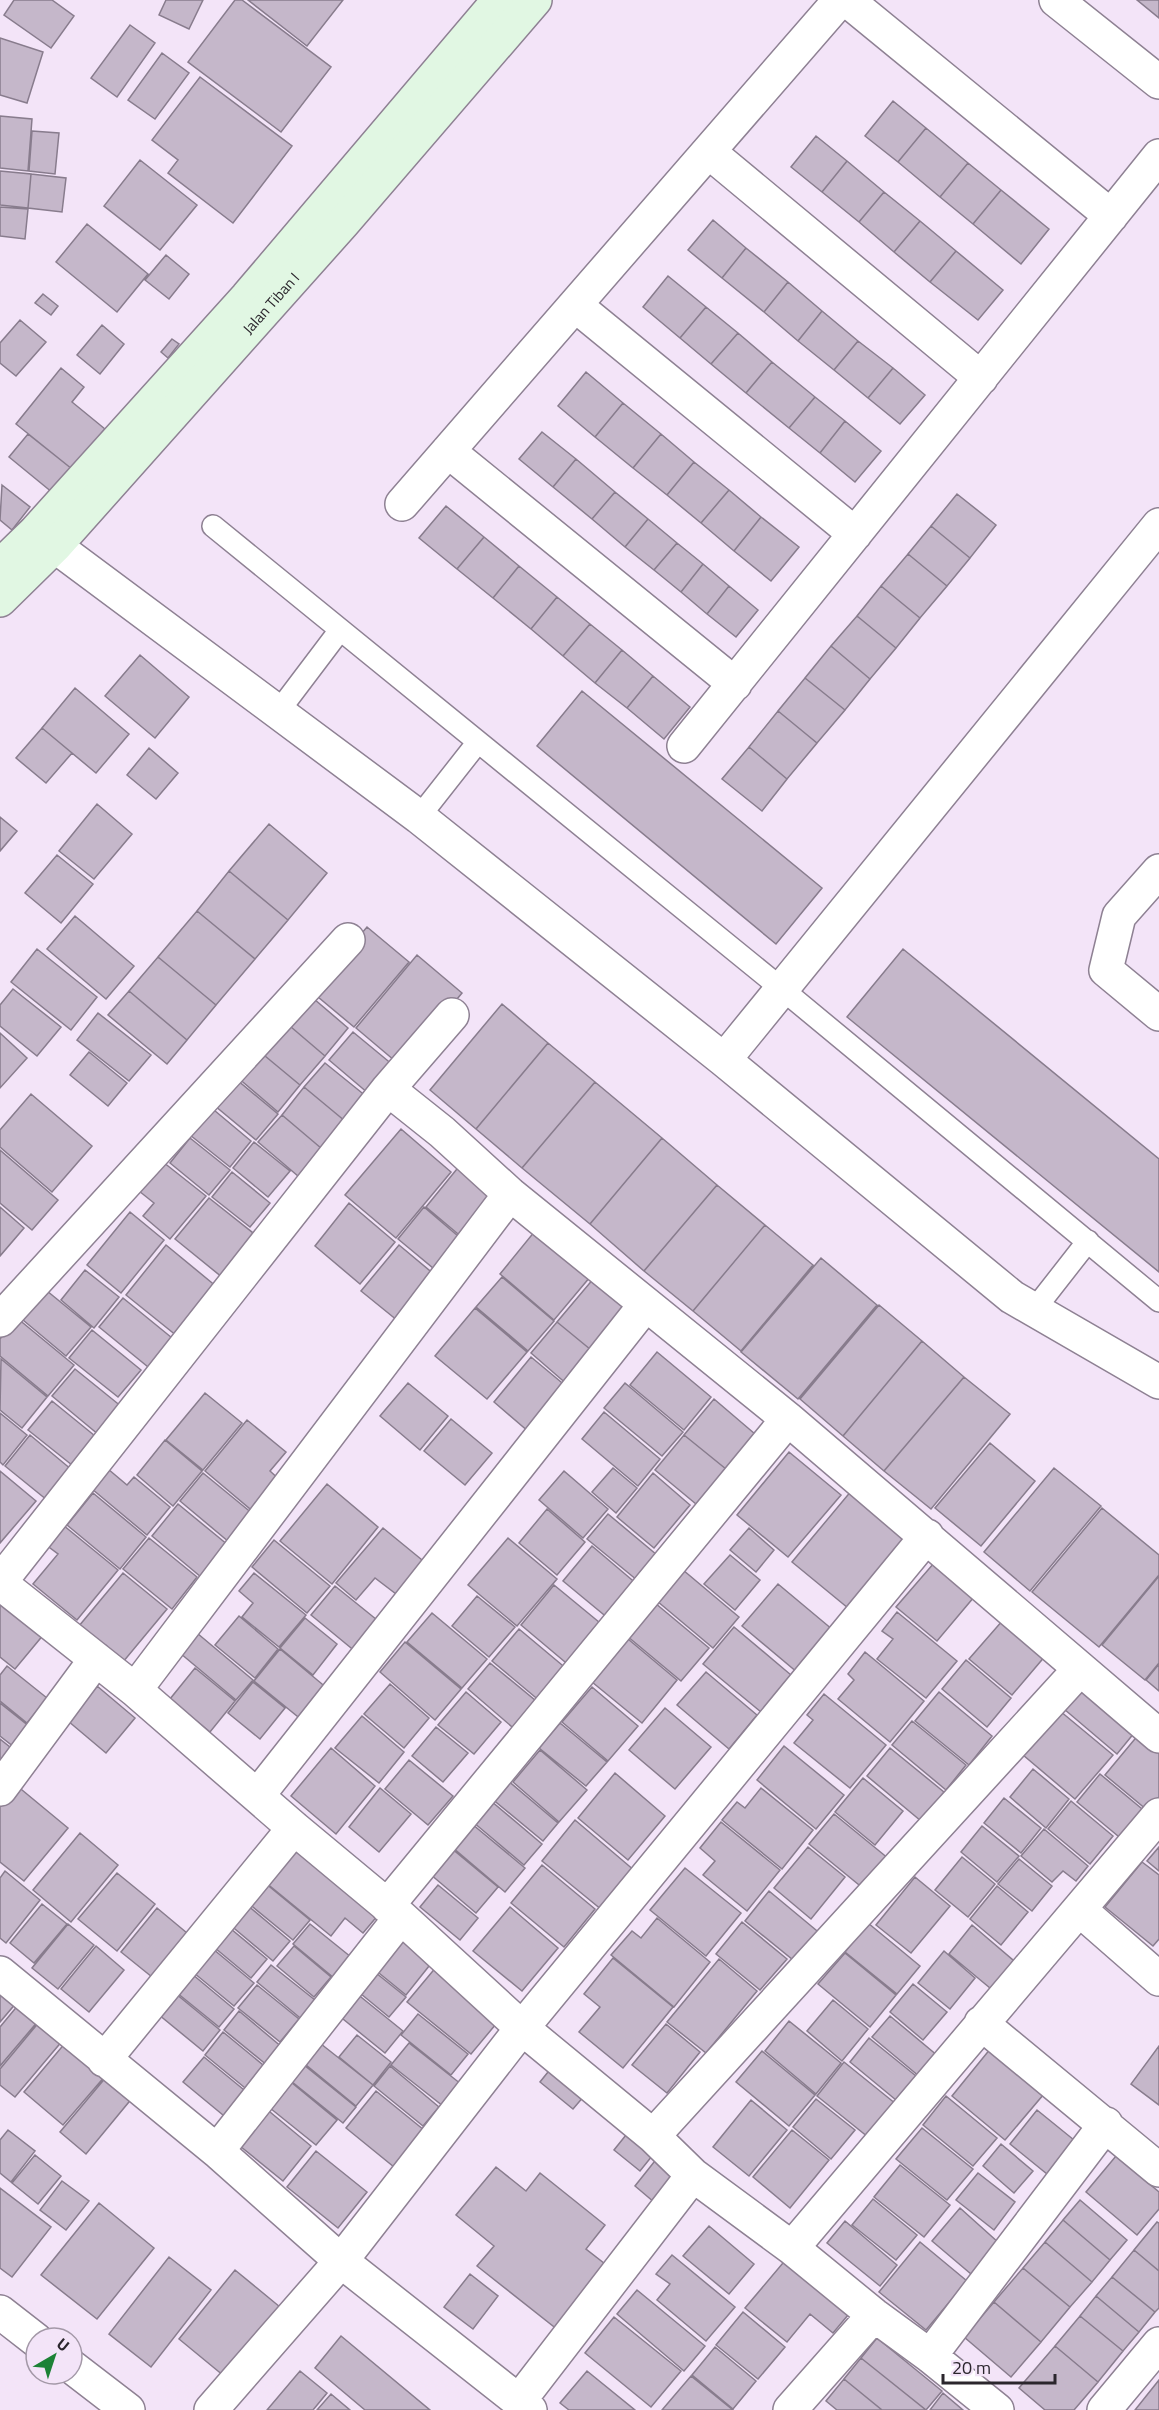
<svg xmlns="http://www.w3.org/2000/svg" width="1159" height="2410" font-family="'Titillium Web',sans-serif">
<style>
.building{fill:#c5b7ca;stroke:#887c8d;stroke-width:1.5}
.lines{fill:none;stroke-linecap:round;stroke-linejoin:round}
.lane-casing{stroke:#8e8193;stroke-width:24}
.street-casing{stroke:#8e8193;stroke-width:36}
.secondary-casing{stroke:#8e8193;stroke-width:36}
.lane{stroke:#fff;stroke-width:21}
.street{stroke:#fff;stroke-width:33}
.secondary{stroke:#e1f7e3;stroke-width:33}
.labels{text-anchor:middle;stroke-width:4.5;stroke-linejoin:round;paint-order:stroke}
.street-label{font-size:15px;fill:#2b262d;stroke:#f3e4f8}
</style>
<rect width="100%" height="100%" fill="#f3e4f8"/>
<path class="building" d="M14 0H52L74 16 51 48 4 15Z
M166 0H203L189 29 159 15Z
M235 0H242L331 67 281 132 188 62Z
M248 0H343L307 46Z
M1137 0H1159V18Z
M130 25 155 43 117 97 91 78Z
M0 38 43 52 27 103 0 95Z
M162 53 189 73 155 119 128 100Z
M200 77 292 146 233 223 168 173 178 160 152 140Z
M893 101 926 128 898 162 865 136Z
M0 116 32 119 28 171 0 168Z
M926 128 968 163 940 197 898 162Z
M32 131 59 133 55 174 29 171Z
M816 136 847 161 822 192 791 167Z
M140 160 197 205 160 250 104 206Z
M847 161 884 192 859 222 822 192Z
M968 163 1001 190 973 224 940 197Z
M0 171 31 174 28 208 0 205Z
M31 174 66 178 62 212 28 208Z
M1001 190 1049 229 1021 264 973 224Z
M884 192 920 221 894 252 859 222Z
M0 207 28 209 25 239 0 236Z
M713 220 746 248 722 278 688 250Z
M920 221 956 251 930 282 894 252Z
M87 224 148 274 117 312 56 262Z
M746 248 788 282 764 312 722 278Z
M956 251 1003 290 978 320 930 282Z
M166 255 189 274 169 299 145 280Z
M668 276 706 307 680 338 643 307Z
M788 282 822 311 798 341 764 312Z
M43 294 58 306 51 315 35 303Z
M706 307 738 333 711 364 680 338Z
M822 311 858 341 834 370 798 341Z
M20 320 46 342 16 376 0 363V343Z
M102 325 124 344 100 374 77 355Z
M738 333 772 362 746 393 711 364Z
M172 339 179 344 168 358 161 352Z
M858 341 893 368 868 398 834 370Z
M772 362 815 397 789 428 746 393Z
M61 368 84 387 72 402 105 429 72 469 16 424Z
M893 368 925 395 900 424 868 398Z
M586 372 623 403 595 437 558 406Z
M815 397 845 421 820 453 789 428Z
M623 403 661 434 633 468 595 437Z
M845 421 881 451 855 482 820 453Z
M542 432 576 459 553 487 519 459Z
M28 434 72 469 53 493 9 457Z
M661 434 694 462 667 495 633 468Z
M576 459 615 492 592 519 553 487Z
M694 462 729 490 701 523 667 495Z
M2 485 30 507 12 530 0 520Z
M729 490 761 517 734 551 701 523Z
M615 492 648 519 625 547 592 519Z
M957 494 996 525 970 558 931 526Z
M446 506 484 537 457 569 419 538Z
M761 517 799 547 771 581 734 551Z
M648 519 677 543 654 570 625 547Z
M931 526 970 558 947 586 908 554Z
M484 537 519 566 493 598 457 569Z
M677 543 703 564 681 592 654 570Z
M908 554 947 586 920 618 881 586Z
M703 564 729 586 707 614 681 592Z
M519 566 557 597 531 629 493 598Z
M729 586 758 610 736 637 707 614Z
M881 586 920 618 896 648 857 616Z
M557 597 590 624 563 656 531 629Z
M857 616 896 648 870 679 831 646Z
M590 624 622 650 595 683 563 656Z
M831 646 870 679 845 710 805 678Z
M622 650 653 676 627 708 595 683Z
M140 655 189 697 155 738 105 696Z
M653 676 690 707 664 739 627 708Z
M805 678 845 710 817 743 778 711Z
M75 688 129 734 96 773 42 728Z
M582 691 822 888 776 944 537 746Z
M778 711 817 743 787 779 749 747Z
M42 728 72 753 46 783 16 758Z
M749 747 787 779 762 811 722 779Z
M149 748 178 773 156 799 127 775Z
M97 804 132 834 94 879 59 851Z
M0 817 17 831 0 851Z
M269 824 327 873 288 920 229 871Z
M57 855 93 884 61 923 25 893Z
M229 871 288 920 255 959 197 911Z
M197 911 255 959 216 1005 158 957Z
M75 916 134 966 106 999 47 949Z
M367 927 409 962 354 1027 312 992Z
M37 949 97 997 71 1030 11 982Z
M903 949 1159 1159V1272L847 1017Z
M417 955 462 993 401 1066 356 1028Z
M158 957 216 1005 187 1040 129 991Z
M13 989 61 1027 37 1056 0 1026V1005Z
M129 991 187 1040 167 1064 108 1015Z
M307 993 348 1028 325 1056 284 1021Z
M502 1004 548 1043 476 1129 430 1090Z
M98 1013 151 1055 129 1081 77 1040Z
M284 1021 325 1056 300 1085 259 1051Z
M353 1032 399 1070 375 1099 329 1060Z
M0 1033 27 1058 0 1088Z
M548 1043 595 1082 522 1168 476 1129Z
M259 1051 300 1085 278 1112 237 1077Z
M89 1052 127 1083 108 1106 70 1075Z
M325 1063 372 1101 351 1126 304 1087Z
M231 1075 278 1114 256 1140 209 1101Z
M595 1082 662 1138 590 1224 522 1168Z
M304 1087 351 1126 328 1154 282 1115Z
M31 1094 92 1146 52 1192 0 1147V1130Z
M202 1100 251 1141 230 1167 180 1127Z
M282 1115 328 1154 305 1182 258 1142Z
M401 1129 451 1172 396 1238 345 1195Z
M190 1138 230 1170 209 1195 170 1163Z
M662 1138 717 1185 644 1271 590 1224Z
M254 1142 290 1171 268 1197 233 1168Z
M0 1150 58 1200 32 1230 0 1203Z
M163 1162 206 1196 170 1239 143 1216 154 1203 139 1191Z
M461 1164 500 1196 464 1239 426 1207Z
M232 1172 270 1203 250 1227 212 1197Z
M717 1185 765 1225 693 1311 644 1271Z
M209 1198 262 1240 228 1282 175 1239Z
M349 1203 395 1242 360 1284 315 1246Z
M0 1207 24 1228 0 1256Z
M424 1207 465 1242 439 1273 398 1239Z
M130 1212 164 1240 121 1293 87 1265Z
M765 1225 813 1265 741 1351 693 1311Z
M535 1231 590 1277 554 1320 500 1274Z
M166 1245 217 1287 177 1336 126 1295Z
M399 1245 441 1280 403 1325 361 1291Z
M821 1258 877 1305 798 1399 741 1352Z
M85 1270 119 1297 94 1328 61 1300Z
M502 1277 554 1321 528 1351 476 1307Z
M594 1278 632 1311 596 1354 557 1322Z
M41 1286 91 1327 66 1356 17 1315Z
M123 1298 177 1342 153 1371 99 1327Z
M879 1305 922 1341 843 1436 800 1399Z
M475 1308 527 1352 487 1399 435 1356Z
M17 1318 74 1365 48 1396 0 1356V1339Z
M557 1322 596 1354 569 1386 531 1353Z
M92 1330 141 1370 118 1397 69 1358Z
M922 1341 964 1377 884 1471 843 1436Z
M657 1352 711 1397 684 1430 630 1385Z
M531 1357 567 1387 529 1432 494 1402Z
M1 1359 47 1397 22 1428 0 1410Z
M75 1369 122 1407 99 1435 52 1396Z
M964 1377 1010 1414 931 1509 884 1471Z
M408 1383 448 1416 420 1450 380 1416Z
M625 1383 683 1432 662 1456 604 1408Z
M205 1393 242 1423 203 1470 166 1440Z
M714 1399 755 1434 726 1469 684 1435Z
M52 1401 100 1440 77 1469 28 1430Z
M604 1412 660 1459 638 1486 582 1439Z
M0 1413 27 1435 3 1465 0 1462Z
M451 1419 492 1453 465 1485 424 1451Z
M247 1420 286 1452 270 1471 282 1482 256 1514 205 1471Z
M30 1435 72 1470 47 1500 5 1466Z
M684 1435 726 1469 696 1504 655 1470Z
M165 1440 202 1471 173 1506 137 1475Z
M990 1443 1035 1481 981 1546 935 1508Z
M789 1452 841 1495 788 1557 737 1515Z
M613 1468 637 1488 616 1513 592 1492Z
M1054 1468 1101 1506 1030 1591 984 1552Z
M108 1469 127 1485 134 1477 170 1507 147 1535 92 1489Z
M0 1471 36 1501 0 1543Z
M564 1471 608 1509 583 1538 539 1500Z
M203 1473 253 1514 229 1542 180 1501Z
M653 1473 690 1505 654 1548 617 1517Z
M327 1484 378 1527 332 1584 280 1541Z
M852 1490 908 1536 848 1608 792 1562Z
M93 1493 146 1537 120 1569 67 1525Z
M178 1504 228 1545 201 1577 152 1536Z
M1102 1508 1159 1555V1575L1099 1647 1032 1592Z
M547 1509 585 1542 557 1575 519 1543Z
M608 1514 663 1560 643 1585 587 1539Z
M63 1525 118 1570 77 1620 33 1584 58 1554 46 1545Z
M383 1528 427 1564 400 1597 375 1578 356 1600 336 1583Z
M749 1528 774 1550 756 1572 730 1550Z
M149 1538 197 1577 172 1609 123 1569Z
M508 1538 557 1579 517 1626 468 1585Z
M274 1540 330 1586 307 1613 252 1567Z
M592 1546 638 1585 609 1619 563 1581Z
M730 1555 760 1580 735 1610 704 1584Z
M934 1563 974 1597 937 1641 896 1607Z
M683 1570 739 1617 713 1648 657 1601Z
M123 1573 167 1609 123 1662 79 1626Z
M254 1573 306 1615 279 1647 242 1617 253 1603 239 1591Z
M1159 1576V1663L1145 1680 1102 1645Z
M778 1584 839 1635 804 1678 742 1626Z
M554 1585 605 1627 571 1667 521 1625Z
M335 1586 387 1628 362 1657 311 1615Z
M477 1596 515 1627 489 1657 452 1626Z
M0 1599 44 1634 15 1669 0 1657Z
M655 1603 709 1648 681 1681 627 1636Z
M897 1612 957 1661 926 1698 877 1659 893 1639 882 1631Z
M432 1613 487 1659 462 1688 407 1642Z
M239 1616 278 1649 255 1678 215 1645Z
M305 1618 337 1644 313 1675 280 1648Z
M1003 1620 1046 1655 1012 1695 969 1659Z
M734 1627 791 1675 761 1712 703 1664Z
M191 1628 253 1680 236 1700 174 1648Z
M519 1629 568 1670 541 1702 492 1661Z
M628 1639 677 1680 642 1723 592 1682Z
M405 1642 461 1689 435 1720 380 1672Z
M280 1649 334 1694 308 1725 254 1681Z
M865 1652 924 1701 890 1742 838 1699 854 1680 848 1674Z
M966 1660 1011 1698 987 1727 942 1689Z
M490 1663 541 1705 518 1732 468 1689Z
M1159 1664V1691L1146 1680Z
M7 1666 47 1698 27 1723 0 1701V1675Z
M195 1668 235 1701 210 1732 170 1699Z
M706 1672 757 1715 729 1749 677 1705Z
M253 1682 285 1708 260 1739 228 1713Z
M1086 1683 1139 1727 1117 1754 1064 1709Z
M390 1684 429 1718 404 1748 364 1714Z
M97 1686 135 1718 106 1753 68 1721Z
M592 1687 638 1726 608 1761 562 1722Z
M466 1692 501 1722 474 1754 438 1725Z
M939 1692 992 1736 969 1765 915 1721Z
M824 1694 886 1745 850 1788 794 1743 813 1720 807 1715Z
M0 1703 30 1727 14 1747 0 1736Z
M665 1708 711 1747 675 1789 629 1750Z
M1060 1711 1113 1755 1075 1799 1023 1755Z
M362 1716 404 1752 379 1783 335 1748Z
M912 1721 966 1765 946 1790 892 1745Z
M560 1723 607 1762 586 1786 539 1748Z
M436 1727 468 1753 443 1782 412 1756Z
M1139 1734 1159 1750V1797L1147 1810 1105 1775Z
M0 1739 15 1751 0 1770Z
M784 1746 844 1795 816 1829 757 1780Z
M331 1748 375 1786 336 1834 291 1796Z
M890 1748 944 1792 921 1821 867 1776Z
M540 1750 587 1790 559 1822 513 1782Z
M409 1760 453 1796 428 1825 385 1789Z
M1033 1769 1069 1799 1046 1828 1010 1797Z
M615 1773 665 1816 628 1860 578 1818Z
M1100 1774 1147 1813 1124 1841 1077 1802Z
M863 1778 903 1811 875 1845 835 1812Z
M507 1780 558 1823 543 1841 491 1798Z
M16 1785 68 1828 24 1881 0 1862V1804Z
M380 1788 411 1814 379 1852 349 1827Z
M761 1788 813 1830 782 1869 722 1820 737 1802 745 1808Z
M1004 1798 1041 1828 1021 1853 984 1823Z
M491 1801 542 1844 524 1865 473 1822Z
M1071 1801 1113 1836 1090 1864 1048 1829Z
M834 1814 889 1859 864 1889 809 1844Z
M575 1820 635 1871 602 1910 542 1861Z
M721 1822 780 1870 747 1911 703 1875 715 1861 700 1848Z
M472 1824 525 1868 505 1892 452 1847Z
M982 1826 1019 1856 997 1882 961 1852Z
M1044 1829 1088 1866 1076 1881 1063 1871 1052 1882 1021 1856Z
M80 1833 118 1865 71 1922 33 1890Z
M296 1845 379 1914 363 1933 345 1918 331 1936 265 1882Z
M808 1847 845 1877 811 1919 774 1888Z
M1159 1847V1871L1147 1861Z
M451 1848 498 1887 476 1913 430 1874Z
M962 1857 995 1884 968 1917 935 1890Z
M1019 1859 1052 1886 1032 1911 998 1884Z
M1142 1862 1159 1875V1939L1153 1946 1105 1907Z
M542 1865 595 1909 564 1947 511 1903Z
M685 1868 741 1913 706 1956 650 1910Z
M5 1871 40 1900 6 1943 0 1938V1878Z
M117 1873 155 1904 117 1951 78 1919Z
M915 1877 950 1906 911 1953 876 1925Z
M265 1883 310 1920 293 1940 248 1903Z
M438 1885 478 1918 460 1940 420 1907Z
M997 1886 1028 1912 1001 1945 970 1919Z
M769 1891 822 1935 798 1964 745 1921Z
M42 1904 67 1924 34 1963 10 1943Z
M246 1904 290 1941 273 1961 229 1924Z
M510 1907 558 1948 522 1991 473 1951Z
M157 1908 193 1938 157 1981 121 1952Z
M657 1918 710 1962 674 2007 611 1955 632 1931 641 1938Z
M742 1922 787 1959 760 1990 716 1954Z
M868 1923 920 1966 897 1994 845 1952Z
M68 1924 94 1945 58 1989 32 1968Z
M225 1924 267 1959 251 1978 209 1943Z
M310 1924 351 1957 334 1978 293 1944Z
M972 1925 1019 1965 996 1993 949 1954Z
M401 1935 433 1961 406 1995 374 1969Z
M207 1944 254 1983 234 2006 188 1968Z
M96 1946 124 1970 89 2012 61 1989Z
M294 1946 331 1977 314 1997 277 1966Z
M944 1951 975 1978 950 2009 918 1983Z
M845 1953 896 1995 870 2027 818 1984Z
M613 1958 673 2007 623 2068 579 2032 600 2007 584 1994Z
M719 1959 757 1991 706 2053 667 2022Z
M271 1965 320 2004 305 2022 257 1982Z
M437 1966 501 2018 471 2054 407 2002Z
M186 1969 234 2009 219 2027 171 1988Z
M371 1969 406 1997 389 2017 355 1989Z
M913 1984 947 2012 923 2040 890 2012Z
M257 1985 299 2019 280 2042 238 2008Z
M0 1988 17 2002 0 2022Z
M170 1989 220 2030 203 2051 153 2010Z
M356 1993 403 2031 385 2053 338 2015Z
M833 2000 868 2029 842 2061 807 2031Z
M19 2004 39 2020 0 2066V2027Z
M239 2011 283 2048 268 2066 224 2030Z
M418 2014 468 2054 451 2075 401 2035Z
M890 2016 938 2056 920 2077 872 2037Z
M40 2021 63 2040 15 2097 0 2085V2069Z
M789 2021 841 2063 816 2094 765 2051Z
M666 2024 700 2052 667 2093 632 2065Z
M223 2032 268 2069 250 2092 205 2055Z
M357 2035 391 2062 373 2085 339 2057Z
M869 2038 916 2076 896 2100 850 2062Z
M316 2040 373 2085 356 2106 300 2060Z
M66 2042 106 2075 63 2125 24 2092Z
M409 2043 461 2084 443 2106 391 2065Z
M995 2043 1049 2088 1005 2140 952 2096Z
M1159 2046V2105L1131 2084Z
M762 2051 815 2095 789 2126 736 2082Z
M204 2057 249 2094 229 2120 183 2082Z
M299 2061 356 2107 343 2123 286 2077Z
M556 2062 590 2089 573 2109 540 2082Z
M844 2062 896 2104 868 2137 817 2096Z
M390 2066 439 2107 423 2126 374 2086Z
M107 2076 133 2097 86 2154 60 2132Z
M286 2078 337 2120 316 2145 265 2104Z
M376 2091 424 2130 394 2167 346 2128Z
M946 2096 997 2138 973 2166 923 2125Z
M816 2099 855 2130 831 2159 793 2127Z
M751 2100 787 2130 749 2176 713 2147Z
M264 2107 311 2146 283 2181 235 2142Z
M1037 2110 1074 2140 1047 2174 1010 2144Z
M922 2128 973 2169 947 2200 896 2159Z
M8 2130 35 2151 11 2182 0 2173V2140Z
M630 2130 656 2151 640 2171 614 2150Z
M792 2130 829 2160 790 2208 753 2177Z
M1001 2144 1033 2171 1014 2193 983 2166Z
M316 2151 367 2192 338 2228 287 2187Z
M662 2152 689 2174 661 2208 635 2186Z
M35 2155 61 2176 38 2204 12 2183Z
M1116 2156 1159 2192V2209L1137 2235 1086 2192Z
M900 2165 950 2205 924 2237 874 2197Z
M496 2167 526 2191 540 2173 605 2225 586 2249 609 2267 558 2330 477 2266 494 2246 456 2215Z
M978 2173 1015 2202 994 2230 956 2200Z
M62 2181 89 2201 66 2230 40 2210Z
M0 2188 51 2227 12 2277 0 2268Z
M873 2199 917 2235 896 2260 852 2225Z
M1080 2200 1127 2240 1110 2260 1063 2220Z
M99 2203 154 2248 97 2319 41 2275Z
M960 2208 999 2243 971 2274 932 2241Z
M1063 2220 1110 2260 1092 2282 1045 2242Z
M845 2221 897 2265 880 2286 827 2243Z
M1157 2222 1159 2223V2271L1134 2250Z
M709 2226 754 2264 729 2294 683 2256Z
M920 2242 967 2281 926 2330 879 2292Z
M1045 2242 1092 2282 1070 2307 1023 2268Z
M1134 2250 1159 2271V2308L1155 2312 1112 2277Z
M672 2255 735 2307 706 2341 657 2300 670 2284 656 2274Z
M169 2257 211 2290 151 2367 109 2334Z
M788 2257 853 2309 833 2333 810 2314 787 2342 745 2308Z
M1023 2268 1070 2307 1041 2342 994 2302Z
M235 2270 280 2307 224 2376 179 2339Z
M470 2274 498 2296 473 2329 444 2307Z
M1112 2277 1155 2312 1139 2332 1096 2296Z
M637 2290 705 2346 684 2371 617 2314Z
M1096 2296 1139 2332 1123 2351 1080 2316Z
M994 2302 1041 2342 1011 2377 964 2337Z
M743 2312 785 2347 758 2379 716 2345Z
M1080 2316 1123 2351 1098 2382 1055 2346Z
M614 2317 681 2371 651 2407 585 2353Z
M341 2336 430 2410H365L315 2368Z
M877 2338 942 2391 926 2410 861 2358Z
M1055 2346 1098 2382 1074 2410H1045L1019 2388Z
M715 2347 756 2381 733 2409 692 2375Z
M861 2358 926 2410H882L844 2379Z
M300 2371 327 2393 313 2410H267Z
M587 2371 635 2410H569L560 2403Z
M691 2376 733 2410H662Z
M844 2379 882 2410H837L826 2401Z
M1159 2380V2410H1135Z
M943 2393 963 2410H930Z
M331 2394 350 2410H317Z"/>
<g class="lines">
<g class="lane-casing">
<path id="lane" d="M213 526 782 989 1159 1301
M278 712 340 630
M419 817 478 742
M1034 1310 1088 1241"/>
</g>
<g class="street-casing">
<path id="street" d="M847 0 1111 216
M1056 0 1159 82
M709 152 981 378
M575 305 855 534
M448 451 735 684
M402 504 840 0
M55 546 419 817 724 1060 1012 1297 1159 1382
M684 746 1159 156
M1159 871 1119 916 1106 970 1159 1014
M724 1060 1159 525
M388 1089 452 1015
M0 1320 348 940
M0 1582 388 1089 442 1132 510 1194 788 1419 1159 1736
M0 1583 135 1690 294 1828 401 1917 522 2028 653 2136 693 2175 792 2248 874 2315 930 2356 997 2410
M135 1690 510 1194
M0 1789 96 1659
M258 1795 646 1304
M387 1906 788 1419
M1080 1910 1159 1979
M0 1973 217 2151 341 2261 530 2410
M981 2023 1159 2170
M104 2060 294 1828
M653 2136 1080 1669
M217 2151 401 1917
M792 2248 1159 1815
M0 2312 36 2340
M930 2356 1106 2124
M72 2367 128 2410
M519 2401 693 2175
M211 2410 341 2261 522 2028 927 1536
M790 2410 874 2315
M1104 2410 1159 2344"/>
</g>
<g class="secondary-casing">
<g id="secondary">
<path d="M0 566 35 532 247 297 499 0"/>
<path id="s1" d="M0 600 55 546 343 223 535 0"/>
</g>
</g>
<use href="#lane" class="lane"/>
<use href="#street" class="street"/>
<use href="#secondary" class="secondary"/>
</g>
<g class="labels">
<g class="street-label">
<text dy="5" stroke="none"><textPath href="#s1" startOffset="402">Jalan Tiban I</textPath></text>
</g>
</g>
<g transform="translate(54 2356) rotate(39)"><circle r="28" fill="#f3e4f8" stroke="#a398a7" stroke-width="1.5"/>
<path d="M0-4.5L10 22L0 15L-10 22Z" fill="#1c8236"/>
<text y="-9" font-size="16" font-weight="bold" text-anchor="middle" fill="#2b262d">U</text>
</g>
<path d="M943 2374v9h112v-9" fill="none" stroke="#2b262d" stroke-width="3"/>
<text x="952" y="2374" font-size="18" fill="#2b262d" stroke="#f3e4f8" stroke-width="4.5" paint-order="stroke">20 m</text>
</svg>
